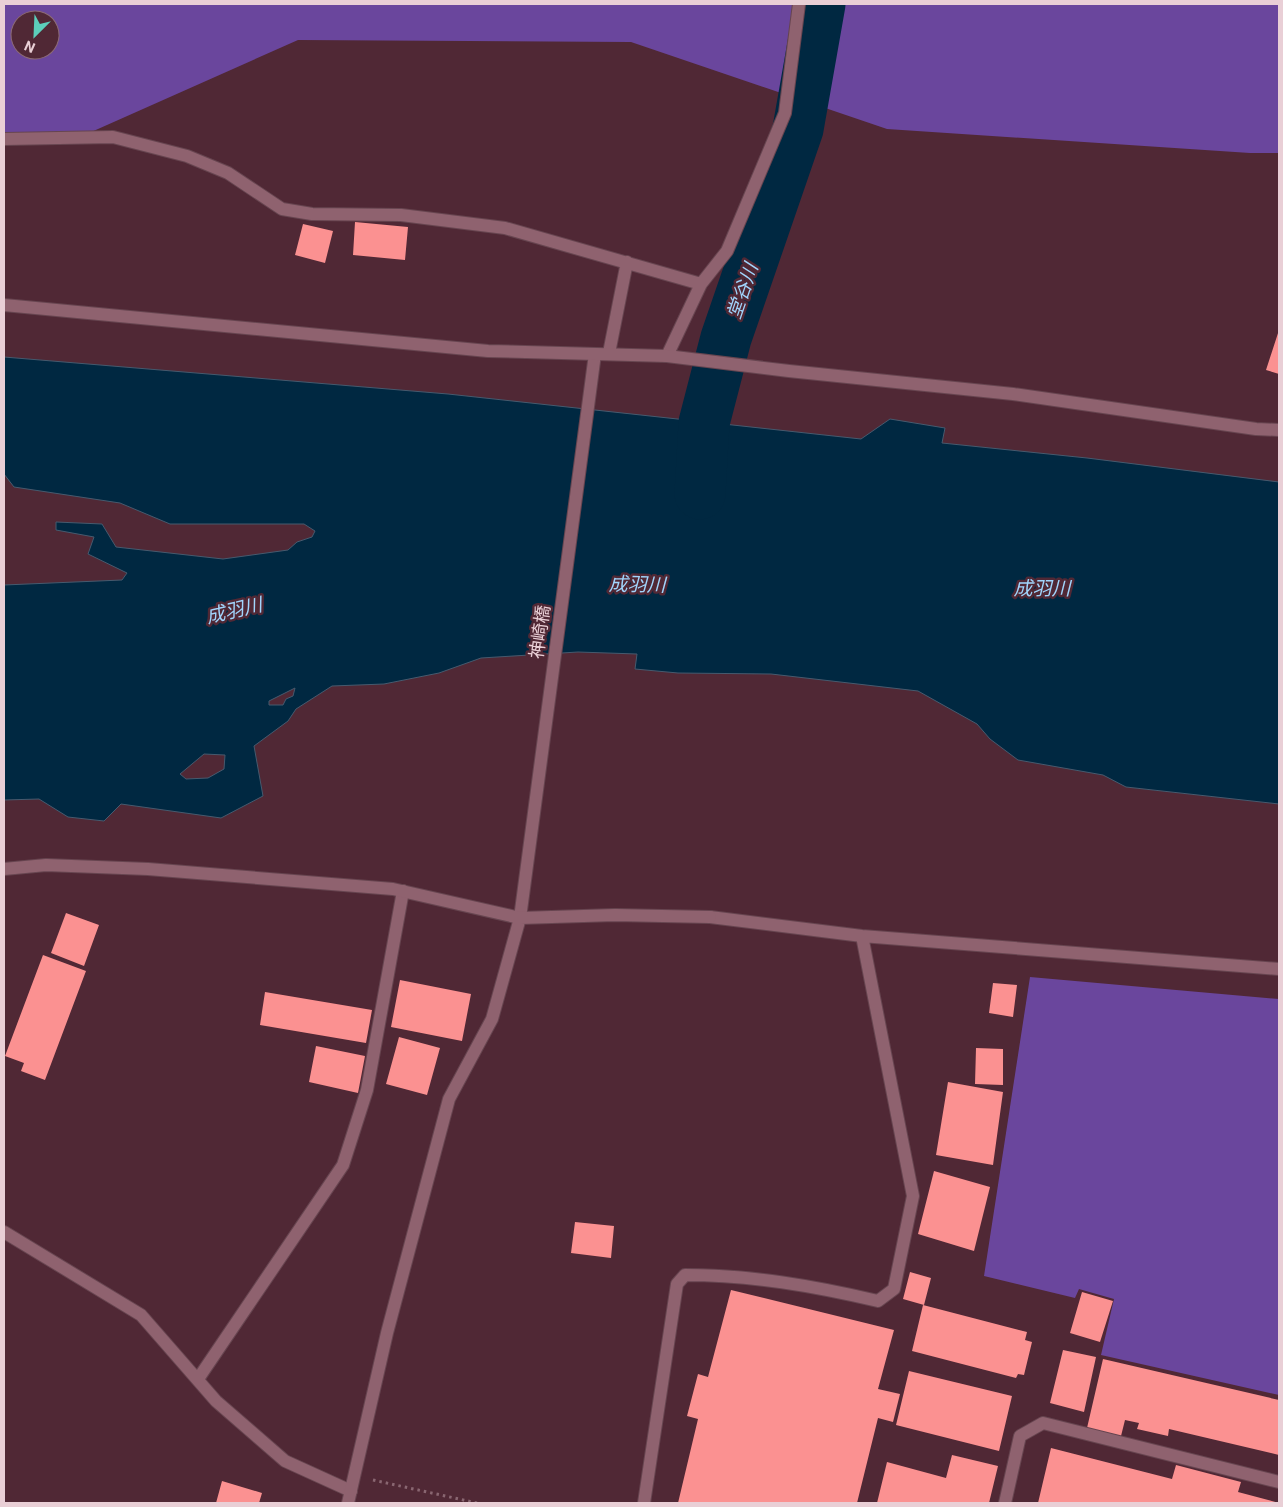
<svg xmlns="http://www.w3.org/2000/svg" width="1283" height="1507" font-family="Roboto,'Noto Sans JP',sans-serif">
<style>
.green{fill:#6a469d;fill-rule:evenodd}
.water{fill:#002841;stroke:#465a6e;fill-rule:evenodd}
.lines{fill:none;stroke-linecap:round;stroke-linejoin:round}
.river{stroke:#002841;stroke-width:51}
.building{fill:#fb9191}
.service-casing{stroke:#674550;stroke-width:14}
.minor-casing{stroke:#674550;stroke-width:14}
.tertiary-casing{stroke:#674550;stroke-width:14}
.path{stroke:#896671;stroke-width:3;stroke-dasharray:2.5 4;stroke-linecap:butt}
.service{stroke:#8f626f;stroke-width:12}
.minor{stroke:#8f626f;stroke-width:12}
.tertiary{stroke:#8f626f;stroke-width:12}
.labels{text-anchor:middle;stroke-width:5;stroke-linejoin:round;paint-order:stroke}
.street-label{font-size:18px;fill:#e9cfd6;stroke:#502835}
.water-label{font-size:19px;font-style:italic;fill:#a1d5fc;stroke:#502835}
</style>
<rect width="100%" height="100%" fill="#502835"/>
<path class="green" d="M4 4H1279V153H1250L887 129 631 42 298 40 89 133 4 142ZM20 20H50V50H20Z
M1030 977 1279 999V1395L1101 1355 1114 1299 1079 1289 1075 1298 984 1276Z"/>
<path class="water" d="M4 357 448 394 861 439 890 419 945 428 942 443 1087 458 1279 482V804L1126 787 1103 775 1018 760 990 739 977 724 918 691 771 674 678 673 635 669 637 654 578 652 481 658 439 673 384 684 332 686 296 709 288 721 254 746 263 796 221 818 121 804 104 821 68 817 39 799 4 800V585L122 580 127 573 88 554 94 537 56 530V522L102 524 116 547 223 559 288 550 297 542 312 537 315 531 304 524H170L120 503 14 487 4 474ZM295 688 293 696 286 699 283 705H269V701ZM204 754 225 755 224 769 208 778 186 779 180 774Z"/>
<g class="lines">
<path class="river" d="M700 494 704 423 726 338 798 129 820 4"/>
</g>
<path class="building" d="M355 222 408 227 405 260 353 255Z
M303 224 333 231 325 263 295 255Z
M1279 330V374L1266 370Z
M66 913 99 925 84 966 51 953Z
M43 955 86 971 45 1080 21 1071 24 1063 5 1056Z
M400 980 471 994 462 1041 391 1027Z
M993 983 1017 985 1013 1017 989 1013Z
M265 992 372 1010 366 1043 260 1025Z
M399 1037 440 1048 427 1095 386 1084Z
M316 1046 365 1056 358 1093 309 1082Z
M976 1048 1003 1049V1085L975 1084Z
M948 1082 1003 1092 993 1165 936 1155Z
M934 1171 990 1187 974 1251 918 1234Z
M575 1222 614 1226 611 1258 571 1253Z
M910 1272 931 1278 924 1305 903 1299Z
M731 1290 894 1330 878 1389 900 1394 893 1422 878 1418 857 1503H678L698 1419 687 1416 698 1374 708 1377Z
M1082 1292 1113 1301 1100 1342 1070 1333Z
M923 1305 1027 1332 1025 1340 1032 1342 1024 1375 1018 1374 1016 1378 912 1351Z
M1063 1350 1096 1357 1084 1412 1050 1403Z
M1103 1359 1279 1400V1455L1169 1429 1168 1436 1137 1429 1139 1423 1125 1420 1121 1436 1087 1428Z
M909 1371 1012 1396 999 1451 896 1425Z
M1051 1448 1172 1479 1176 1465 1241 1482 1238 1492 1279 1503H1038Z
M952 1455 998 1466 989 1503H877L887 1462 946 1478Z
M222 1481 262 1493 259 1503H216Z"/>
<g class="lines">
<g class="service-casing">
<path id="service" d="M1005 1503 1020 1436 1043 1423 1279 1482"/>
</g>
<g class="minor-casing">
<path id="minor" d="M4 139 113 137 187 156 228 173 282 209 312 214 401 215 505 228 701 284
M609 353 627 262
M667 356 701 284 727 251 785 113 799 4
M710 917 862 936 1279 969
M520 918 595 354
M4 1232 141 1315 216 1401 285 1461 351 1491
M198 1379 343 1165 367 1090 403 891
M644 1503 677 1284 685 1275C751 1275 814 1286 878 1301L894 1289 913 1196 862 936"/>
</g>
<g class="tertiary-casing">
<path id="tertiary" d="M4 305 488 351 667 356 789 371 1013 394 1256 429 1279 430
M4 869 46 865 148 869 393 889 520 918 615 915 710 917
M348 1503 387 1333 449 1099 492 1019 520 918"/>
</g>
<path class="path" d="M373 1480 477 1503"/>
<use href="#service" class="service"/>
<use href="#minor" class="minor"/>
<use href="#tertiary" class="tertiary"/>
</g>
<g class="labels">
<g class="street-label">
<text transform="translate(540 632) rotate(-82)" y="6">神崎橋</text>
</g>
<g class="water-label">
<text transform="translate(742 291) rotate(-71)" y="7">堂谷川</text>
<text transform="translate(637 584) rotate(1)" y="7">成羽川</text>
<text x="1042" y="595">成羽川</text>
<text transform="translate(234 610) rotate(-13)" y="7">成羽川</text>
</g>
</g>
<rect width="1283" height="1507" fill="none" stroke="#e9cfd6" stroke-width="10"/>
<g transform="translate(35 35) rotate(204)"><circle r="24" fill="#502835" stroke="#8d6b75"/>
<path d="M0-4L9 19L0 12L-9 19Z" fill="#5ccebb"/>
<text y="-8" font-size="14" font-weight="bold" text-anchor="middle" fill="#e9cfd6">N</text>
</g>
</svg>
